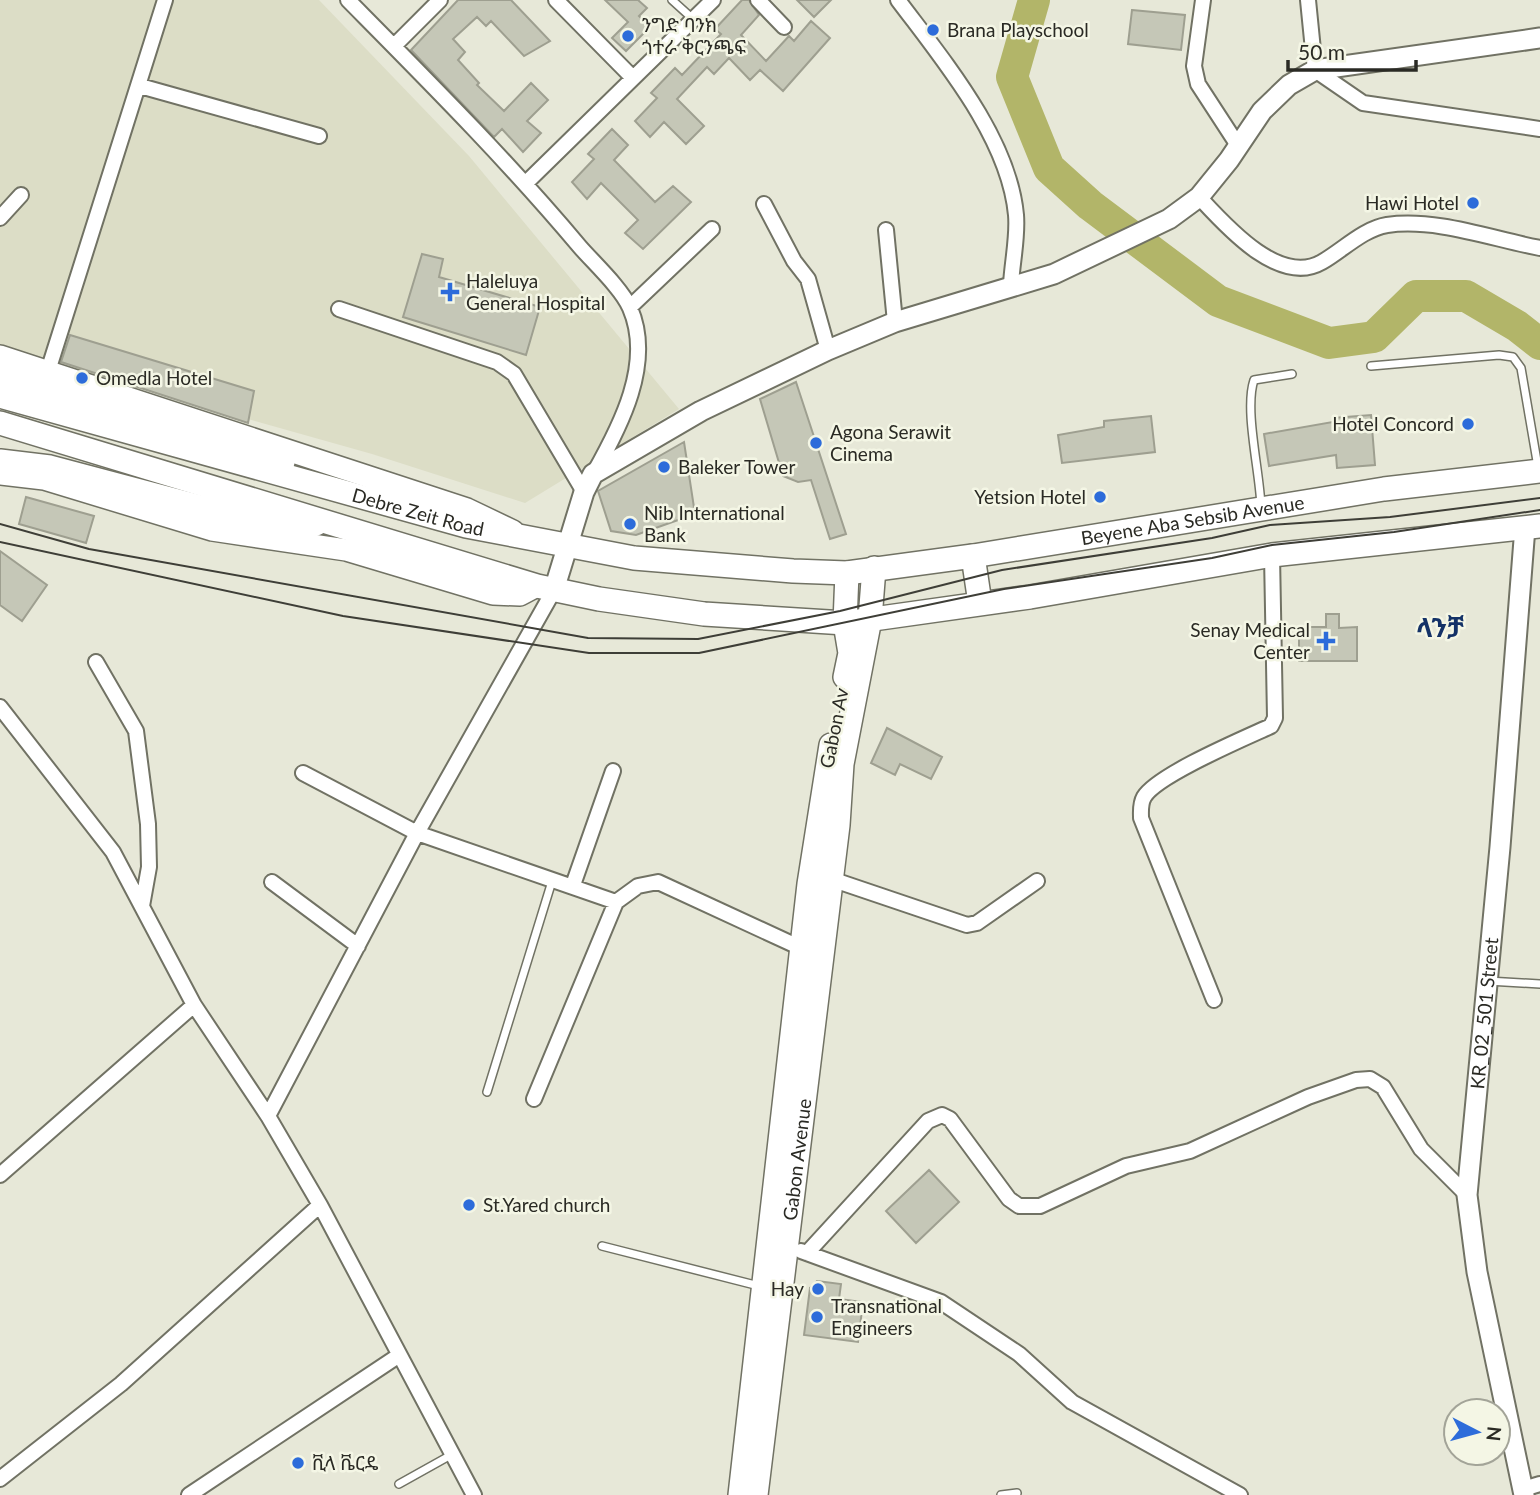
<svg xmlns="http://www.w3.org/2000/svg" width="1540" height="1495" font-family="Lato,'Noto Sans Ethiopic',sans-serif">
<style>
.built{fill:#dcddc6}
.lines{fill:none;stroke-linecap:round;stroke-linejoin:round}
.river{stroke:#b2b569;stroke-width:32}
.building{fill:#c5c7b7;stroke:#9e9f90;stroke-width:2}
.service-casing{stroke:#717264;stroke-width:10}
.minor-casing{stroke:#717264;stroke-width:18}
.tertiary-casing{stroke:#717264;stroke-width:23}
.secondary-casing{stroke:#717264;stroke-width:24}
.primary-casing{stroke:#717264;stroke-width:26}
.service{stroke:#fff;stroke-width:7}
.minor{stroke:#fff;stroke-width:14}
.tertiary{stroke:#fff;stroke-width:19}
.secondary{stroke:#fff;stroke-width:21}
.primary{stroke:#fff;stroke-width:23}
.tram{stroke:#3e3e37;stroke-width:2}
.poi-dot{fill:#2d6cda;stroke:#f4f6e5;stroke-width:2.5}
.labels{text-anchor:middle;stroke-width:5;stroke-linejoin:round;paint-order:stroke}
.poi-label{font-size:19px;fill:#2a2a24;stroke:#f4f6e5;text-anchor:start}
.street-label{font-size:19px;fill:#2a2a24;stroke:#f4f6e5}
.district-label{font-size:26px;font-weight:bold;fill:#143267;stroke:#f4f6e5}
</style>
<rect width="100%" height="100%" fill="#e7e8d8"/>
<path class="built" d="M0 0H319L469 156 679 409 525 503 372 454 0 349Z"/>
<g class="lines">
<path class="river" d="M1034 0 1012 77 1049 168 1090 205 1218 301 1329 343 1374 337 1416 296H1466L1517 326 1540 344"/>
</g>
<path class="building" d="M458 0H511L550 41 524 56 491 21 486 26 477 17 453 39 465 52 458 60 479 83 477 85 504 111 531 83 548 100 527 121 541 133 523 152 502 129 494 137 411 50Z
M605 0H638L647 8 639 16 650 27 626 51 612 38 628 22Z
M742 0H749L759 15 741 35 766 61 789 36 794 41 811 21 830 38 783 91 760 70 750 80 729 58 714 74 707 67 677 99 704 126 686 144 664 122 650 137 635 121 657 98 651 93 675 68 682 75 721 34 715 29Z
M797 0H831L814 17Z
M1132 10 1185 15 1181 50 1128 44Z
M612 129 628 145 614 160 655 202 673 186 691 202 643 249 625 233 638 220 601 183 587 199 572 182 594 159 588 154Z
M422 254 443 259 439 277 540 307 526 355 403 317Z
M70 335 254 391 248 423 61 362Z
M796 382 846 534 830 539 811 480 798 482 783 476 760 399Z
M1371 415 1375 465 1337 468 1336 455 1269 466 1264 434 1333 422V418Z
M1151 416 1155 452 1062 463 1058 435 1104 427V421Z
M684 442 695 514 636 535 611 531 598 491Z
M26 497 94 516 86 543 19 524Z
M0 551 47 585 22 621 0 605Z
M1326 614H1339V628L1357 627V661H1299V627H1326Z
M887 728 942 757 931 779 900 764 895 775 871 763Z
M929 1170 959 1202 916 1243 886 1211Z
M817 1281 841 1284 839 1299 863 1302 858 1342 804 1335 810 1288Z"/>
<g class="lines">
<g class="service-casing">
<path id="service" d="M672 0 693 19
M1371 366 1499 355 1513 357 1521 368 1538 467
M1261 507C1260 472 1244 410 1254 380L1292 374
M1488 981 1540 984
M487 1092 553 878
M602 1246 759 1286
M399 1484 451 1455
M1001 1495 1017 1493"/>
</g>
<g class="minor-casing">
<path id="minor" d="M348 0C427 80 507 160 580 247 594 263 622 289 630 308 654 363 620 427 594 473
M556 0 632 77
M758 0 784 27
M898 0C943 60 1009 138 1016 215 1018 237 1012 263 1011 285
M1203 0 1194 66 1198 84 1239 147
M1308 0 1315 70 1363 103 1540 129
M394 46 440 0
M140 86 319 136
M526 183 713 0
M1199 197C1225 225 1279 287 1322 262 1343 250 1363 229 1387 225 1437 218 1492 239 1540 248
M764 204 794 261 808 279 828 350
M0 218 21 195
M886 230 895 322
M630 307 712 229
M339 309 497 362 514 374 584 492
M48 371 165 0
M96 662 136 731 148 824 149 867 142 906
M0 707 113 852 194 1005 268 1116 320 1205 474 1495
M303 773 417 833 616 902 638 886 658 882 801 948
M831 879 967 925 977 923 1037 881
M272 882 358 946
M573 885 613 771
M1214 1000 1141 818C1141 811 1140 804 1144 797 1157 775 1245 738 1271 726L1275 718 1272 555
M534 1099 616 902
M268 1116 417 833 554 590
M0 1175 194 1005
M801 1251 941 1302 1019 1354 1072 1402 1240 1495
M807 1253 928 1121 942 1115 950 1119 1009 1199 1019 1206H1040L1126 1166 1190 1151 1308 1097 1356 1080 1370 1079 1383 1087 1421 1149 1467 1195
M0 1479 121 1384 320 1205
M1523 1489 1540 1484
M189 1495 398 1356"/>
</g>
<g class="tertiary-casing">
<g id="tertiary">
<path d="M554 590 584 492 593 474 701 411 828 350 895 322 1054 274 1169 219 1199 197 1229 160 1262 111 1289 85 1315 70 1540 38"/>
<path id="s1" d="M1524 1495 1477 1272 1467 1195 1500 847 1525 527"/>
</g>
</g>
<g class="secondary-casing">
<path id="secondary" d="M0 356 467 509 513 531
M0 474 44 479 212 530 346 550 493 594 520 595 537 586"/>
</g>
<g class="primary-casing">
<g id="primary">
<path d="M0 375 162 422 283 462"/>
<path id="s2" d="M0 396 466 526 634 558 793 571 847 573 973 556 1384 489 1540 471"/>
<path d="M0 423 537 586 599 599 704 614 845 623 1030 597 1272 555 1540 526"/>
<path d="M0 461 50 467 246 519 302 527 316 524"/>
<path d="M973 556 980 603"/>
<path d="M845 677 850 653 845 623 847 573"/>
<path d="M740 1495 809 884 831 745"/>
<path id="s3" d="M756 1495 838 825 842 764 870 619 874 568"/>
</g>
</g>
<use href="#service" class="service"/>
<use href="#minor" class="minor"/>
<use href="#tertiary" class="tertiary"/>
<use href="#secondary" class="secondary"/>
<use href="#primary" class="primary"/>
<path class="tram" d="M0 524 89 549 588 638 698 639 840 611 1002 570 1212 538 1270 525 1390 517 1540 498
M0 542 343 616 589 653H699L1004 589 1212 558 1272 545 1394 532 1540 510"/>
</g>
<g class="poi-dot">
<circle cx="933" cy="30" r="7"/>
<circle cx="628" cy="36" r="7"/>
<circle cx="1473" cy="203" r="7"/>
<path d="M446.5 281.5h7v7h7v7h-7v7h-7v-7h-7v-7h7z"/>
<circle cx="82" cy="378" r="7"/>
<circle cx="1468" cy="424" r="7"/>
<circle cx="816" cy="443" r="7"/>
<circle cx="664" cy="467" r="7"/>
<circle cx="1100" cy="497" r="7"/>
<circle cx="630" cy="524" r="7"/>
<path d="M1322.5 630.5h7v7h7v7h-7v7h-7v-7h-7v-7h7z"/>
<circle cx="469" cy="1205" r="7"/>
<circle cx="818" cy="1289" r="7"/>
<circle cx="817" cy="1317" r="7"/>
<circle cx="298" cy="1463" r="7"/>
</g>
<g class="labels">
<g class="poi-label">
<text x="642" y="32">ንግድ ባንክ<tspan x="642" dy="22">ጎተራ ቅርንጫፍ</tspan></text>
<text x="947" y="37">Brana Playschool</text>
<text x="1459" y="210" text-anchor="end">Hawi Hotel</text>
<text x="466" y="288">Haleluya<tspan x="466" dy="22">General Hospital</tspan></text>
<text x="96" y="385">Omedla Hotel</text>
<text x="1454" y="431" text-anchor="end">Hotel Concord</text>
<text x="830" y="439">Agona Serawit<tspan x="830" dy="22">Cinema</tspan></text>
<text x="678" y="474">Baleker Tower</text>
<text x="1086" y="504" text-anchor="end">Yetsion Hotel</text>
<text x="644" y="520">Nib International<tspan x="644" dy="22">Bank</tspan></text>
<text x="1310" y="637" text-anchor="end">Senay Medical<tspan x="1310" dy="22">Center</tspan></text>
<text x="483" y="1212">St.Yared church</text>
<text x="804" y="1296" text-anchor="end">Hay</text>
<text x="831" y="1313">Transnational<tspan x="831" dy="22">Engineers</tspan></text>
<text x="312" y="1470">ቪላ ቬርዴ</text>
</g>
<g class="street-label">
<text dy="7" stroke="none"><textPath href="#s2" startOffset="434">Debre Zeit Road</textPath></text>
<text dy="7" stroke="none"><textPath href="#s2" startOffset="1218">Beyene Aba Sebsib Avenue</textPath></text>
<text transform="translate(834 728) rotate(-79)" y="7">Gabon Av</text>
<text dy="7" stroke="none"><textPath href="#s1" startOffset="488">KR_02_501 Street</textPath></text>
<text dy="7" stroke="none"><textPath href="#s3" startOffset="338">Gabon Avenue</textPath></text>
</g>
<g class="district-label">
<text x="1440" y="637">ላንቻ</text>
</g>
</g>
<g transform="translate(1477 1432) rotate(96)"><circle r="33" fill="#f4f6e5" stroke="#a3a498" stroke-width="2"/>
<path d="M0-5L12 26L0 18L-12 26Z" fill="#2d6cda"/>
<text y="-10" font-size="19" font-weight="bold" text-anchor="middle" fill="#2a2a24">N</text>
</g>
<path d="M1288 60v10h128v-10" fill="none" stroke="#2a2a24" stroke-width="3.5"/>
<text x="1298" y="60" font-size="21" fill="#2a2a24" stroke="#f4f6e5" stroke-width="5" paint-order="stroke">50 m</text>
</svg>
